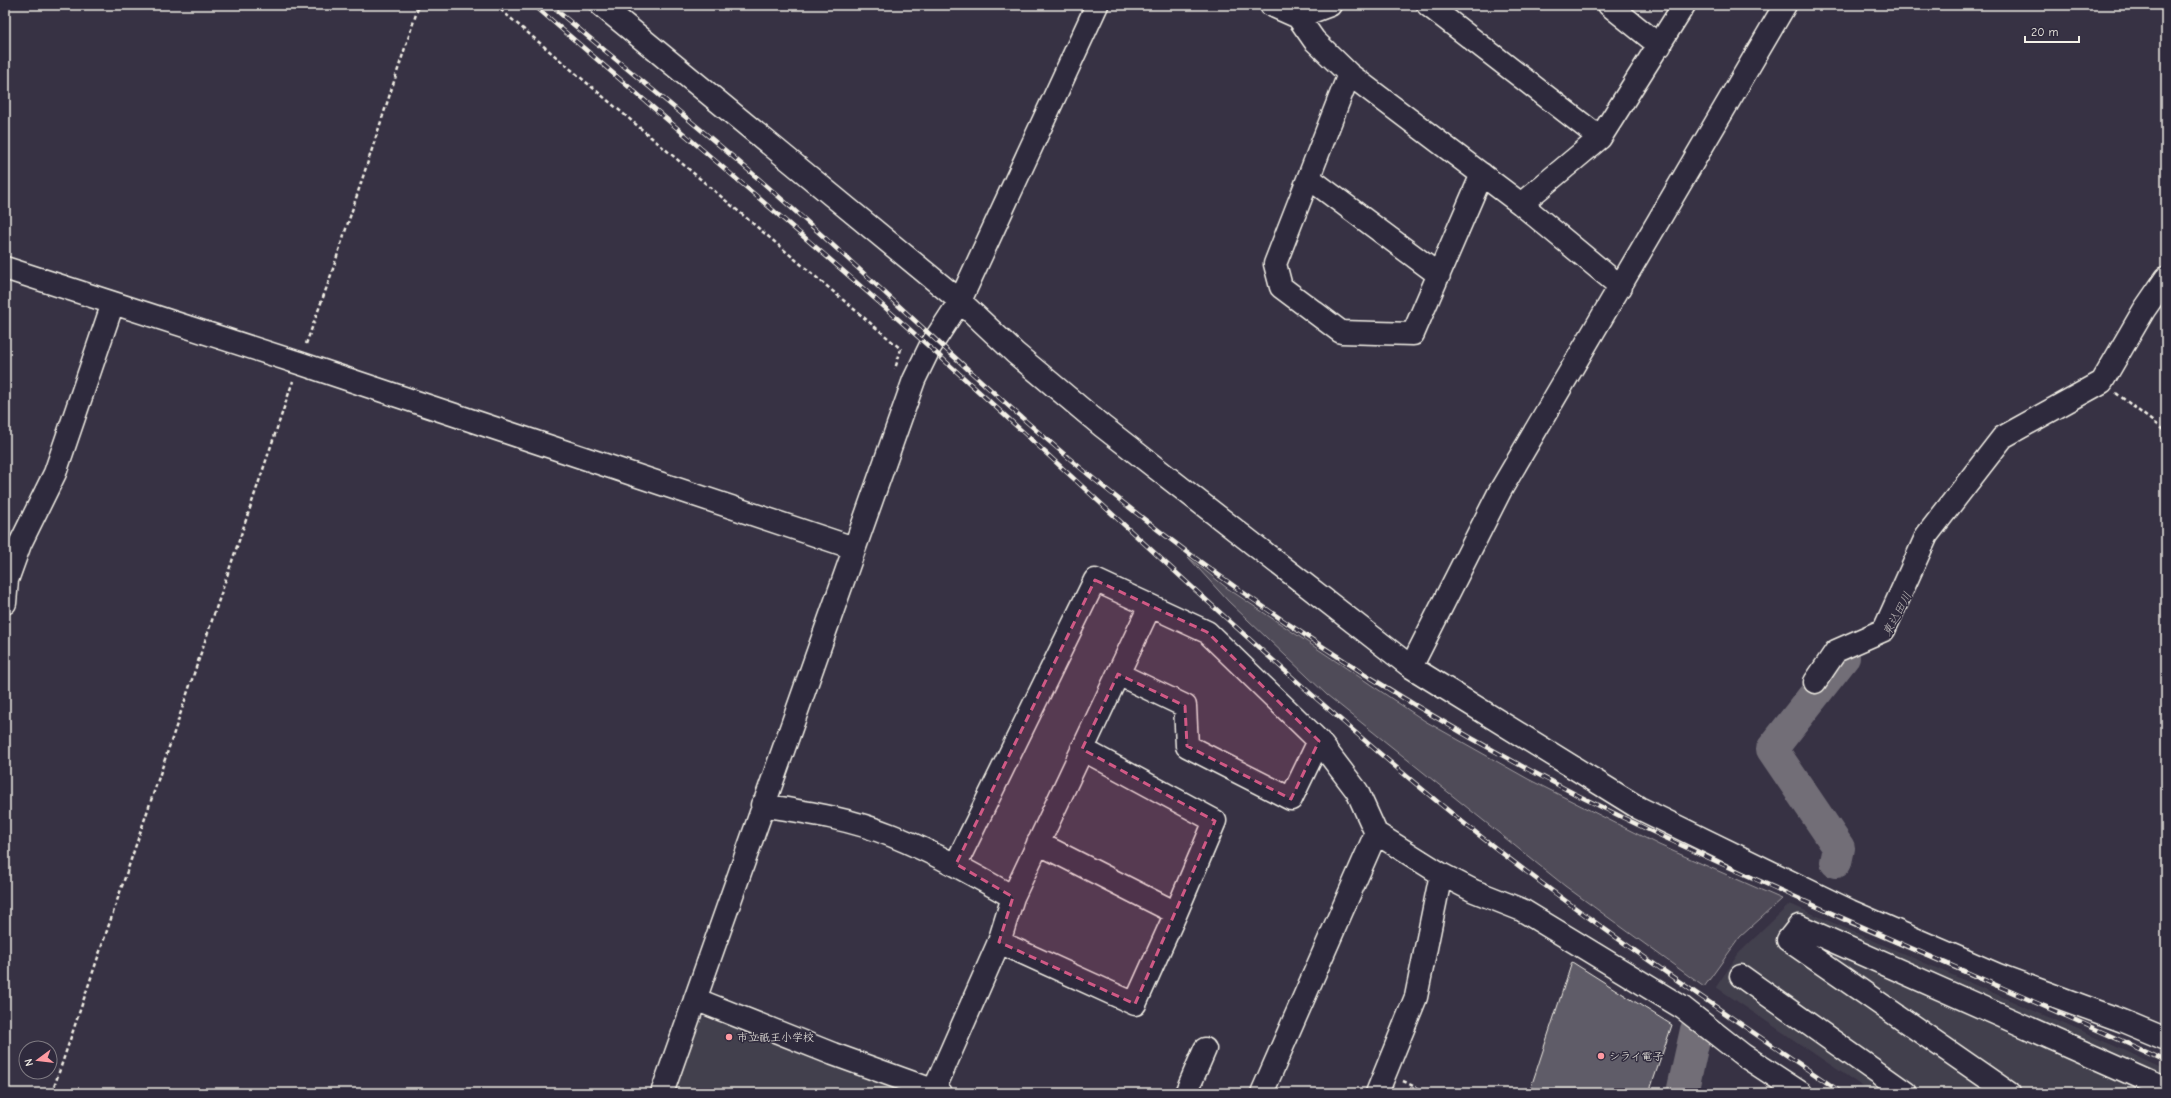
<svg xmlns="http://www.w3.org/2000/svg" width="2171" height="1098" font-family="'Comic Neue','Klee One',sans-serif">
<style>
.built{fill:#433f4e}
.green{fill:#504b59;stroke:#a29ea0}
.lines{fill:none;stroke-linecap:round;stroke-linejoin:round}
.river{stroke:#726e77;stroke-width:32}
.building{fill:#5f5c67;stroke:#f4f1e8}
.minor-casing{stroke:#f4f1e8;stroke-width:25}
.path{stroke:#f4f1e8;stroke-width:2.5;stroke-dasharray:4 3;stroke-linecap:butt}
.minor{stroke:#2f2a3d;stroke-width:22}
.rail-casing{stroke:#f4f1e8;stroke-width:4.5}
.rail{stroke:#2f2a3d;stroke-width:3;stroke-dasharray:9;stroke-linecap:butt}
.marked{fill:#d15985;fill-opacity:0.2;stroke:#d15985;stroke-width:3;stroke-dasharray:8 5;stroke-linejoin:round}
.poi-dot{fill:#ff9aa2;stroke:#2f2a3d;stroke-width:1.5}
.labels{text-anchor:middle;stroke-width:3;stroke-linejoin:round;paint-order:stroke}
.poi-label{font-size:11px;fill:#f4f1e8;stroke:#2f2a3d;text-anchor:start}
.water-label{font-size:12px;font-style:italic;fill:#bab6b5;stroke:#2f2a3d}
</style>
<rect width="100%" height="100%" fill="#373244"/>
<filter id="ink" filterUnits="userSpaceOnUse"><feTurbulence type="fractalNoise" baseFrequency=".025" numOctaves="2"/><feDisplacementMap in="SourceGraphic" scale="8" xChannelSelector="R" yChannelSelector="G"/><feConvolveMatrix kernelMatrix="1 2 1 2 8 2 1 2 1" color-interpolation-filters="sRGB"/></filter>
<g filter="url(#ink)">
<path class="built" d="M1790 904 2126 1051 2166 1070V1093H1872L1716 987 1739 953Z
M702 1017 827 1056 920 1093H672Z"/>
<path class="green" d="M1188 557 1227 588 1425 721 1528 779 1659 845 1782 899 1740 937 1704 987 1565 886 1327 695 1228 601Z"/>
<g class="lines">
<path class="river" d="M1836 862 1839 848 1772 749 1844 657
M1682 1093 1696 1030"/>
</g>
<path class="building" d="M1572 962 1672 1025 1649 1093H1543L1531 1087Z"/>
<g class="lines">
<g class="minor-casing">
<path id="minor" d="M601 5 960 301 1015 353 1102 426 1411 667 1639 808 1850 911 1998 975 2123 1021 2166 1039
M1271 5 1298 17 1314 40 1349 74 1521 204 1621 287
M1428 5 1600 138
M1609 5 1660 46
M1298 17 1330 5
M1349 74 1275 264 1281 287 1341 332 1413 334 1482 174
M1309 178 1439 275
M1521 204 1600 138 1684 5
M5 268 299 363 854 548
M5 603 7 580 20 544 55 473 113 303
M1411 667 1500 491 1785 5
M1118 674 1185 706 1187 746 1291 799 1319 741
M1815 682 1836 651 1884 630 1927 535 2003 437 2102 382 2144 310 2166 278
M1082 749 1215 821 1176 913
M762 805C806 812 852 819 893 836 935 853 974 875 1013 897
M956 864 1095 580 1207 632 1319 741 1357 791 1376 833
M999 942 1135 1004 1176 913 1038 843
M1741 976 1906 1093
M695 999 833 1054 941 1093
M934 1090 999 942 1013 897 1150 606
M662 1093 914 380 930 347 960 301 1097 5
M1186 1093 1205 1049
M1262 1093 1376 833 1441 874 1474 891 1522 910 1683 1008 1743 1055 1801 1093
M1377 1093 1416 997 1441 874
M2009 1093 1788 940 1799 926 2166 1089"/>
</g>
<path class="path" d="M495 5 901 349 895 369
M306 344 329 281 419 5
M2116 393 2166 432
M1403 1081 1428 1093
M52 1093 293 381"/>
<use href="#minor" class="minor"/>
<g class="rail-casing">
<path id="rail" d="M534 5C667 121 804 234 935 352 1103 503 1265 660 1439 803 1567 908 1706 1000 1842 1093
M550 5C617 61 686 116 753 174 852 259 944 351 1043 436 1127 509 1216 576 1308 637 1411 706 1519 768 1630 821 1807 906 1988 979 2166 1061"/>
</g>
<use href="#rail" class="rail"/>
</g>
</g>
<path class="marked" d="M1095 580 1207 632 1319 741 1291 799 1187 746 1185 706 1118 674 1082 749 1215 821 1135 1004 999 942 1013 897 956 864Z"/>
<g class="poi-dot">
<circle cx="729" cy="1037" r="4"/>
<circle cx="1601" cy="1056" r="4"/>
</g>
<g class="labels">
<g class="poi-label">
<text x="737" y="1041">市立祇王小学校</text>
<text x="1609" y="1060">シライ電子</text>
</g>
<g class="water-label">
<text transform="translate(1897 614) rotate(-62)" y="4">東込田川</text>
</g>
</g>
<rect width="2171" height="1098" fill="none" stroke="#2f2a3d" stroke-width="20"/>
<rect x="10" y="10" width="2151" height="1078" fill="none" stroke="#f4f1e8" stroke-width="1.5" filter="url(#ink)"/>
<g transform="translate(38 1060) rotate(255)"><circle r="19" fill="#2f2a3d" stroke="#7e7a81"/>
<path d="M0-3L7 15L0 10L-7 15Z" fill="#ff9aa2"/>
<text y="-6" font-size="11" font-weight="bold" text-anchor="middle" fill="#f4f1e8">N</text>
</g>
<path d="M2025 36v6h54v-6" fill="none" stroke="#f4f1e8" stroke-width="2"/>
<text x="2031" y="36" font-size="12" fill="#f4f1e8" stroke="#2f2a3d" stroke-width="3" paint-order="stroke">20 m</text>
</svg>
